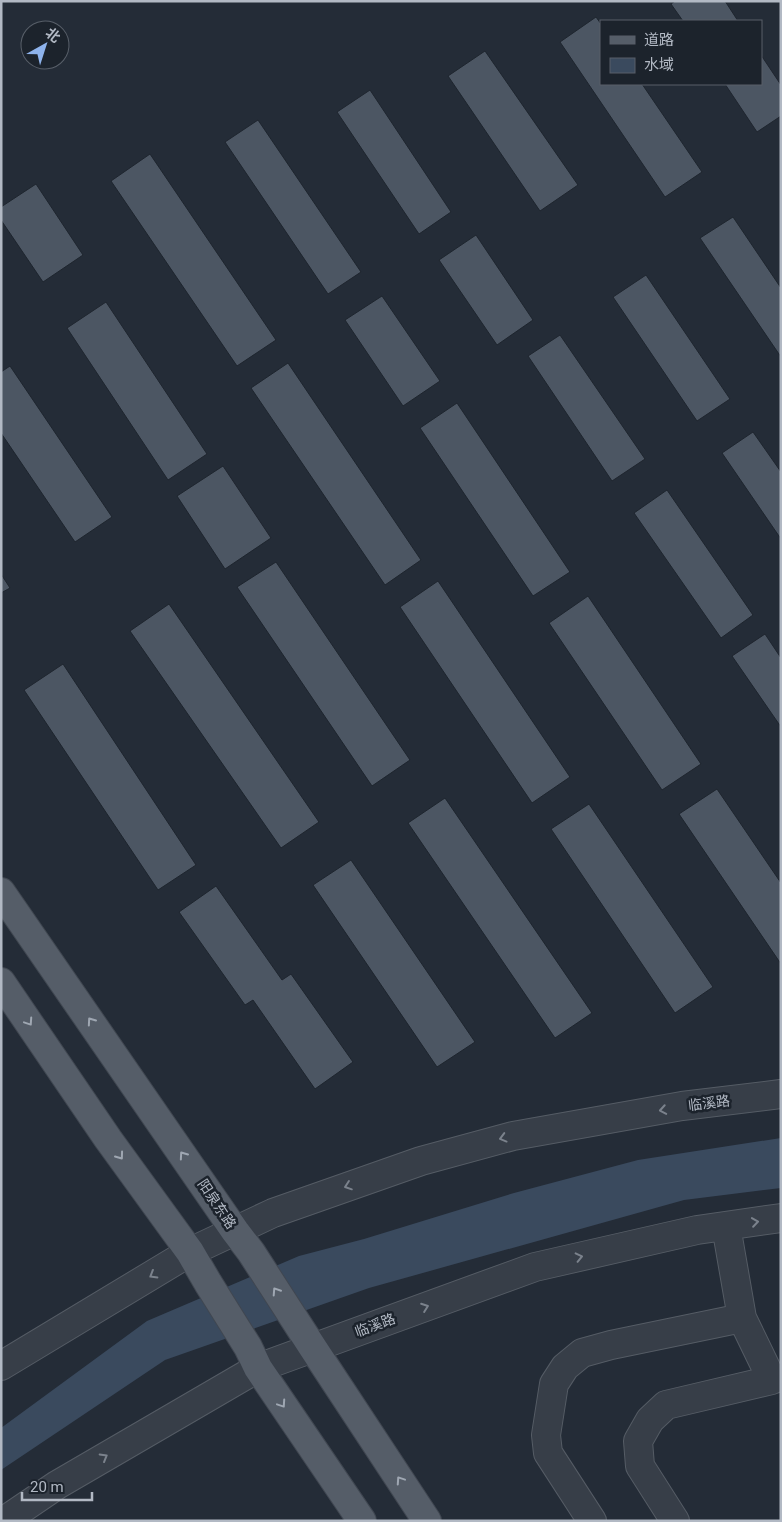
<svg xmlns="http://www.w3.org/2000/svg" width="782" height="1522" font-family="Roboto,'Noto Sans SC',sans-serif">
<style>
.water{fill:#3a4a5e}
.building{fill:#4c5663;stroke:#1e252e}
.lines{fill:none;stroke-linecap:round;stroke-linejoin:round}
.minor-casing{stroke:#555c65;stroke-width:30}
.major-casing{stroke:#404751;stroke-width:30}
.minor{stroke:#373e48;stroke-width:28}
.major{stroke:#555d68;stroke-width:28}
.oneway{stroke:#9fa7b2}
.oneway2{stroke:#7b828c}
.labels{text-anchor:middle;stroke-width:5;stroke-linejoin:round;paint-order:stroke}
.street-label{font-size:14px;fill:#b2b9c4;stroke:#1c232c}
</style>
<rect width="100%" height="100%" fill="#242c37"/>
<path class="water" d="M781 1138V1188L684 1200 369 1288 165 1360 1 1470V1428L147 1321 299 1256 364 1239 514 1193 638 1160Z"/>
<path class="building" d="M675 1H725L738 21H683L671 4Z
M596 17 601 24V84H642L702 172 665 197 560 42Z
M485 51 578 185 540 211 448 76Z
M761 55 781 85V116L757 132 725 84H761Z
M370 90 451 212 419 234 337 112Z
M258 120 361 272 328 294 225 142Z
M150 154 276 340 237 366 111 181Z
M36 184 83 255 43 282 1 220V207Z
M733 217 781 288V357L700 238Z
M476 235 533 320 497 345 439 260Z
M646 275 730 399 697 421 613 297Z
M382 296 440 381 403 406 345 320Z
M106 302 207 454 168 480 67 328Z
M560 335 645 459 612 481 528 356Z
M288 363 421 560 385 585 251 388Z
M10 366 112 517 75 542 1 433V372Z
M457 403 570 572 533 596 420 428Z
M753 432 781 472V539L722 453Z
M223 466 271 538 225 569 177 496Z
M667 490 753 615 721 638 634 513Z
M276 562 410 760 372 786 237 587Z
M1 574 10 588 1 593Z
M438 581 570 777 532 803 400 607Z
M588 596 701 764 662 790 549 623Z
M169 604 319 822 281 848 130 631Z
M765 634 781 658V727L732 656Z
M63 664 196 865 158 890 24 690Z
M717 789 781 883V964L679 814Z
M445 798 592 1013 555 1038 408 823Z
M589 804 713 987 675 1013 551 829Z
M351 860 475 1042 437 1067 313 885Z
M216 886 282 980 291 974 353 1062 315 1089 253 1000 245 1005 179 912Z"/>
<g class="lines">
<g class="minor-casing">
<path id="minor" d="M1 1366 190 1252 273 1213 421 1161 513 1136 682 1106 781 1094
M4 1521 57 1485 258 1368 535 1267 697 1230 781 1218
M592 1521 548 1453 546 1435 554 1384 565 1367 582 1353 611 1345 742 1318
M675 1521 640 1466 638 1441 650 1420 666 1405 772 1380 742 1318 726 1226"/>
</g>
<g class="major-casing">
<path id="major" d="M1 892 235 1231 251 1252 313 1348 427 1521
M1 982 108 1139 190 1252 208 1283 248 1347 258 1368 362 1521"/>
</g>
<use href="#minor" class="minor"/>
<use href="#major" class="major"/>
</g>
<defs><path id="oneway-chevron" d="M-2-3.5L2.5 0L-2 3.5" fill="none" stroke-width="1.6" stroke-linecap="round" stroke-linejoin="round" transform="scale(1.25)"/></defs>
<g class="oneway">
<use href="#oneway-chevron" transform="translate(91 1021) rotate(-125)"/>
<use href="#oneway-chevron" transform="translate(29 1022) rotate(56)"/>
<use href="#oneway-chevron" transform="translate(183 1155) rotate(-125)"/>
<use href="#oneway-chevron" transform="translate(120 1156) rotate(54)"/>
<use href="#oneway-chevron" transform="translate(276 1291) rotate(-123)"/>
<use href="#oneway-chevron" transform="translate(282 1404) rotate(56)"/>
<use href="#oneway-chevron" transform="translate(400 1480) rotate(-124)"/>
</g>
<g class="oneway2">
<use href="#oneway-chevron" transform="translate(663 1110) rotate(170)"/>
<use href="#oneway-chevron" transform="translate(503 1138) rotate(165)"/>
<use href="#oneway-chevron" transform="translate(348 1186) rotate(161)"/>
<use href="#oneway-chevron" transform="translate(755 1222) rotate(-8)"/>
<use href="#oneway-chevron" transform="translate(579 1257) rotate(-13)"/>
<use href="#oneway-chevron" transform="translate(153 1275) rotate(149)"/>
<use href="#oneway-chevron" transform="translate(425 1307) rotate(-20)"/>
<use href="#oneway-chevron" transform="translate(104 1457) rotate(-30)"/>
</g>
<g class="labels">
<g class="street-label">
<text transform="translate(709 1103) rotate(-7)" y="5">临溪路</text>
<text transform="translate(217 1204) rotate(56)" y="5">阳泉东路</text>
<text transform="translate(375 1325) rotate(-20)" y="5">临溪路</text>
</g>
</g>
<rect width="782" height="1522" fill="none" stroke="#b2b9c4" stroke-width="5"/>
<rect x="600" y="20" width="162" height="65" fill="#1c232c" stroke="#585f69"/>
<rect x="610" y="36" width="25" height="8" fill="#555d68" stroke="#585f69"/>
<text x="644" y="45" font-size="15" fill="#b2b9c4">道路</text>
<rect x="610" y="58" width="25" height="15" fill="#3a4a5e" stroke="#585f69"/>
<text x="644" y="70" font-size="15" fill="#b2b9c4">水域</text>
<g transform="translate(45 45) rotate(39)"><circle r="24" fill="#1c232c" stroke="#585f69"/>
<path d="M0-4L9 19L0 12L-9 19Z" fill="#8eb3ec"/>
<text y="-8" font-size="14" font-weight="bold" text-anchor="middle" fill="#b2b9c4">北</text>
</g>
<path d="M22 1492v8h70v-8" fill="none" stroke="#b2b9c4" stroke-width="2.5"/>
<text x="30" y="1492" font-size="15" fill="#b2b9c4" stroke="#1c232c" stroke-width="4" paint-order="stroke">20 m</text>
</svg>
